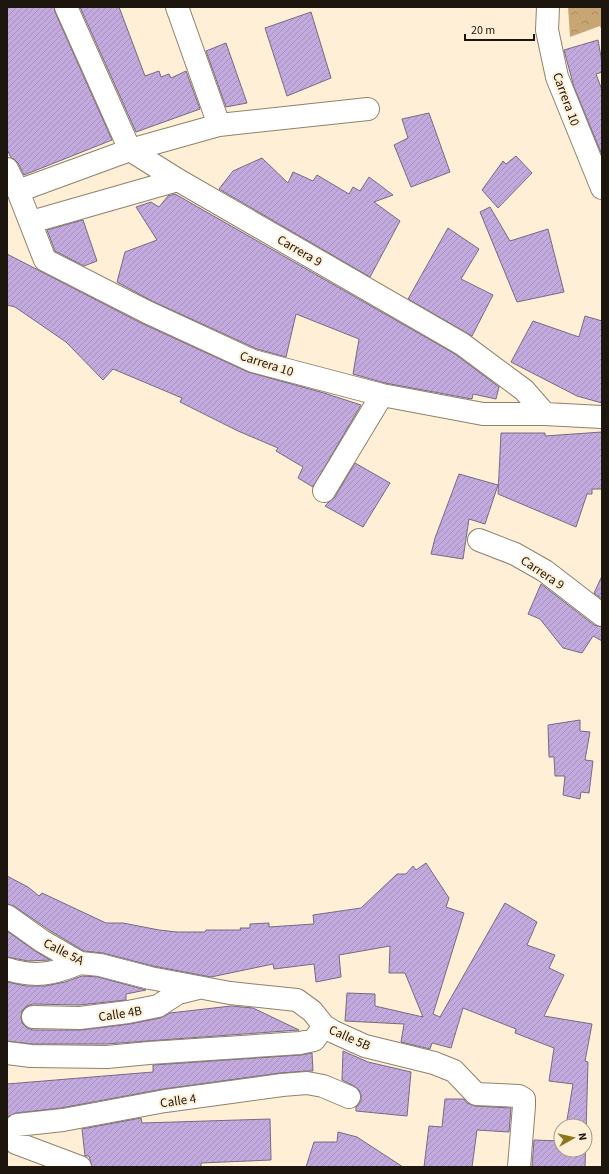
<svg xmlns="http://www.w3.org/2000/svg" width="609" height="1174" font-family="'Source Sans 3',sans-serif">
<style>
.forest{fill:url(#forest-crowns)}
.building{fill:url(#building-hatch);stroke:#756b81}
.lines{fill:none;stroke-linecap:round;stroke-linejoin:round}
.minor-casing{stroke:#90816b;stroke-width:24}
.tertiary-casing{stroke:#90816b;stroke-width:24}
.minor{stroke:#fff;stroke-width:22}
.tertiary{stroke:#fff;stroke-width:22}
.labels{text-anchor:middle;stroke-width:4;stroke-linejoin:round;paint-order:stroke}
.street-label{font-size:13px;fill:#1c160e;stroke:#ffefd6}
</style>
<defs>
<pattern id="forest-crowns" width="20" height="18" patternUnits="userSpaceOnUse"><rect width="20" height="18" fill="#c7a673"/><path d="M2 6a3 3 0 1 1 6 0M12 15a3 3 0 1 1 6 0" fill="none" stroke="#aa8e62"/></pattern>
<pattern id="building-hatch" width="6" height="6" patternUnits="userSpaceOnUse"><rect width="6" height="6" fill="#c3aade"/><path d="M-1 1l2-2M0 6l6-6M5 7l2-2" fill="none" stroke="#a792bd"/></pattern>
</defs>
<rect width="100%" height="100%" fill="#ffefd6"/>
<path class="forest" d="M568 7H602V32L600 26 570 37Z"/>
<path class="building" d="M7 7H54L55 12 112 140 24 175 18 163 14 159 11 158 7 149Z
M80 7H119L145 76 159 71 161 77 169 74 171 78 186 71 200 109 136 132Z
M311 12 331 78 287 96 265 28Z
M598 40 602 62V72L596 74 602 90V155L574 87 564 50Z
M226 43 247 103 226 107 206 51Z
M429 113 450 172 411 187 394 145 408 138 402 119Z
M516 156 532 173 498 208 482 190 503 161 506 164Z
M262 158 288 183 293 172 313 181 317 175 349 194 353 187 360 191 369 177 393 195 374 202 400 221 370 277 219 189 233 171Z
M175 194 455 354 499 387 496 399 473 394 472 399 385 383 353 374 359 339 296 314 286 357 257 349 152 301 117 282 125 252 157 240 136 207 151 202 159 207 168 196Z
M490 207 510 241 548 229 564 292 517 302 480 212Z
M83 220 97 261 84 266 55 251 47 230Z
M448 228 479 249 461 279 493 295 472 336 408 299Z
M7 254 141 323 248 372 324 393 361 405 313 487 298 478 303 467 276 451 278 448 238 431 180 402 182 398 113 369 103 380 66 342 15 307 7 305Z
M585 316 602 321V403L577 396 511 362 533 321 579 337Z
M602 432V489H592V494H587L576 527 498 494 501 433H545V436Z
M355 463 390 483 363 527 325 506 328 503 335 497Z
M459 474 498 485 485 524 469 519 463 559 431 554 435 538Z
M602 576V599L594 593Z
M541 584 594 625 602 627V641L593 636 582 653 563 648 540 619 528 614Z
M580 720V731L590 732 585 760 593 761 589 793 581 792 580 799 563 795 565 776H555L554 757H549L548 725Z
M426 863 449 898 446 907 464 913 433 1014 440 1017 505 903 537 922 527 945 555 955 549 968 564 975 544 1016 592 1024 585 1061 588 1062 585 1167H532L534 1140 561 1141V1150H585V1126H566L573 1084 549 1081 554 1048 515 1033 516 1029 463 1008 451 1048 432 1043 430 1049 401 1042 404 1024 345 1021 347 993 375 994V1006L423 1017 405 973H389L390 946 339 955 341 977 316 982 314 964 274 969 273 964 211 977 153 966 103 953 84 951 49 930 14 906 7 904V876L28 887 39 896 42 893 106 923H123L159 930 177 932H205L206 930H241L240 928H250V924L269 923V927L314 924 313 915 361 908 397 874H406L413 866 416 870Z
M7 931 35 951 50 960 28 961 7 957Z
M82 976 98 977 146 990 126 994V1000L79 1005 33 1004 27 1006 22 1011 21 1017 22 1023 27 1028 33 1030H81L130 1024 160 1018 170 1013 231 1006 253 1008 299 1030 106 1044H32L7 1041V982L26 986H45L65 982Z
M343 1051 368 1062 411 1072 407 1116 356 1111V1107L361 1101V1095L359 1090 354 1086 342 1080Z
M312 1053 313 1071H306L280 1073 163 1089 61 1108 16 1113 7 1117V1084L153 1072V1065L301 1055Z
M445 1099H464L467 1103 475 1106 511 1108 509 1132 477 1130 472 1167H424L429 1126 442 1127Z
M141 1118 142 1123 270 1119 271 1160 201 1163V1167H92L89 1156H85L82 1129Z
M338 1132 357 1137 403 1167H306L314 1142H337Z"/>
<g class="lines">
<g class="minor-casing">
<path id="minor" d="M66 7 130 150 178 180 462 344 524 390 545 414 602 417
M177 7 219 125
M7 169 18 191 45 260 147 312 253 361 382 395 483 414H545
M18 191 130 150 219 125 368 109
M31 222 178 180
M324 491 382 395
M479 540 515 554 545 571 602 615
M7 916 42 941 80 963 100 965 150 978 230 993 297 1000 312 1011 324 1026 334 1032 365 1046 434 1063 454 1071 476 1094 519 1096 524 1099V1106L519 1167
M7 969C36 978 53 974 80 963
M33 1017 80 1018 128 1012 158 1006 178 993 198 988
M7 1053 31 1056 107 1057 149 1053 300 1043 314 1040 324 1026
M80 1167 16 1143 9 1133 17 1125 63 1120 165 1101 282 1085 307 1083 323 1086 349 1097"/>
</g>
<g class="tertiary-casing">
<path id="tertiary" d="M548 7 547 30 557 77 602 188"/>
</g>
<use href="#minor" class="minor"/>
<use href="#tertiary" class="tertiary"/>
</g>
<g class="labels">
<g class="street-label">
<text transform="translate(567 99) rotate(70)" y="5">Carrera 10</text>
<text transform="translate(300 250) rotate(30)" y="5">Carrera 9</text>
<text transform="translate(267 363) rotate(18)" y="5">Carrera 10</text>
<text transform="translate(543 572) rotate(34)" y="5">Carrera 9</text>
<text transform="translate(64 951) rotate(27)" y="5">Calle 5A</text>
<text transform="translate(120 1013) rotate(-9)" y="5">Calle 4B</text>
<text transform="translate(350 1037) rotate(24)" y="5">Calle 5B</text>
<text transform="translate(178 1100) rotate(-8)" y="5">Calle 4</text>
</g>
</g>
<rect width="609" height="1174" fill="none" stroke="#1c160e" stroke-width="16"/>
<g transform="translate(573 1138) rotate(82)"><circle r="19" fill="#ffefd6" stroke="#a49886"/>
<path d="M0-3L7 15L0 10L-7 15Z" fill="#8b781d"/>
<text y="-6" font-size="11" font-weight="bold" text-anchor="middle" fill="#1c160e">N</text>
</g>
<path d="M465 34v6h69v-6" fill="none" stroke="#1c160e" stroke-width="2"/>
<text x="471" y="34" font-size="12" fill="#1c160e" stroke="#ffefd6" stroke-width="3" paint-order="stroke">20 m</text>
</svg>
